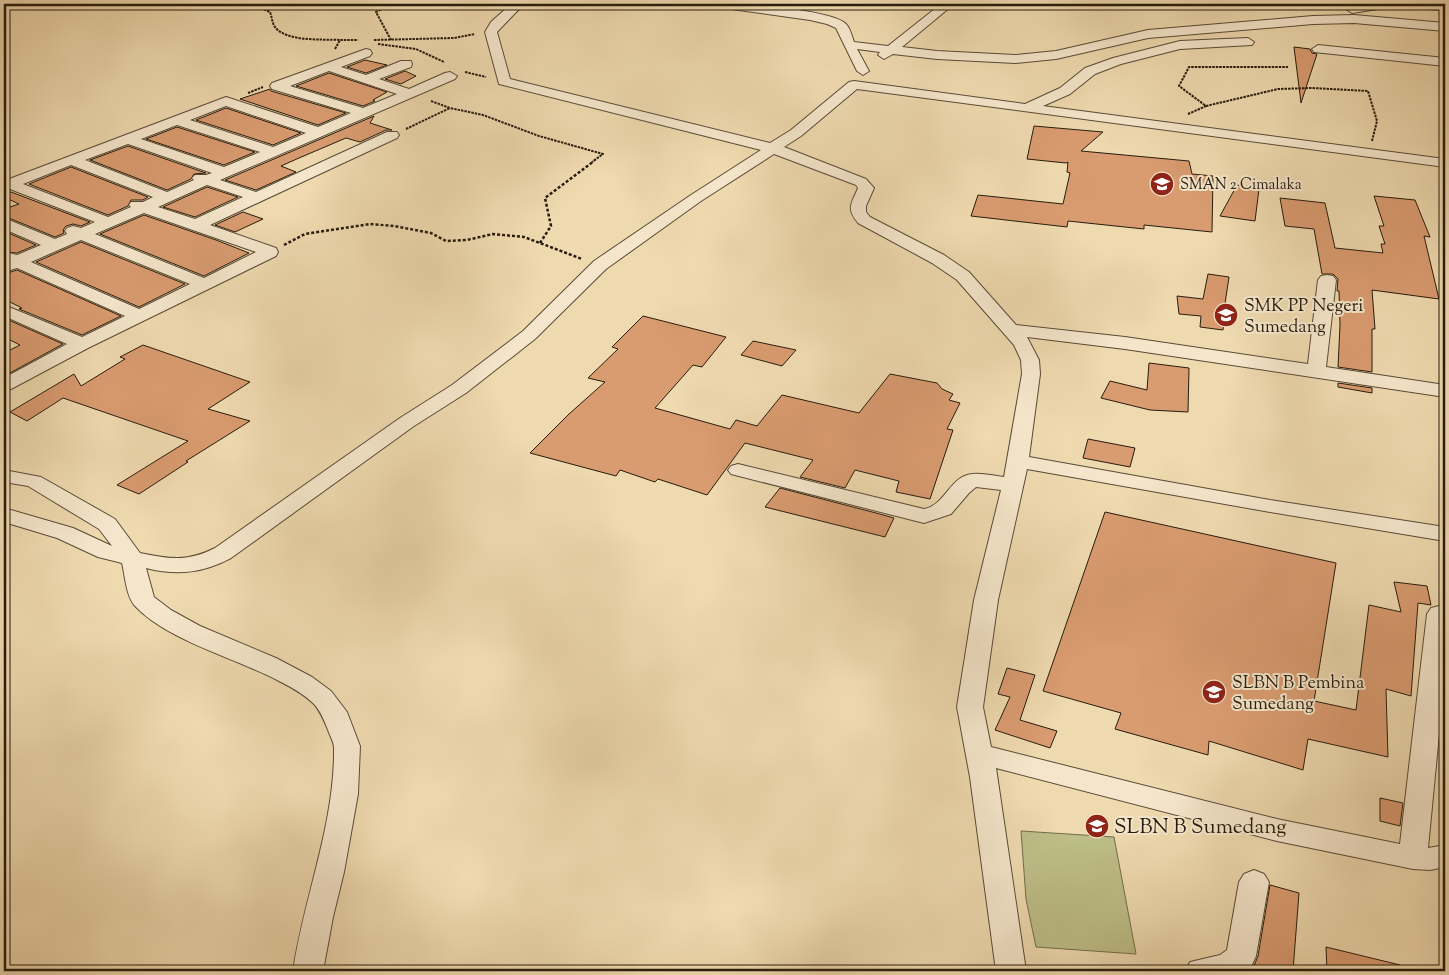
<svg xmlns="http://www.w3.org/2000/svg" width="1449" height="975" font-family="'Sorts Mill Goudy',serif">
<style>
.green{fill:#bdbe88;stroke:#726d4a}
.building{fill:#d99b70;stroke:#271c0d}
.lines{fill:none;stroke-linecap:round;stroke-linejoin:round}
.minor-casing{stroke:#594b36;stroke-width:2}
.path-far1{stroke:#271c0d;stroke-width:2;stroke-dasharray:2.5 1;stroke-linecap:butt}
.path{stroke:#271c0d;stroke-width:2.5;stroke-dasharray:3 2;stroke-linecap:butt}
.minor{fill:#f5e6cb;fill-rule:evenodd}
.labels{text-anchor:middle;stroke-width:4;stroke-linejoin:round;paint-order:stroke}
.far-poi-label{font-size:15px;fill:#271c0d;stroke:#f5e6cb;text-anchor:start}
.poi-label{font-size:18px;fill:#271c0d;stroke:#f5e6cb;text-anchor:start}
.near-poi-label{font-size:21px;fill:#271c0d;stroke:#f5e6cb;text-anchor:start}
</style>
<rect width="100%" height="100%" fill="#efd9af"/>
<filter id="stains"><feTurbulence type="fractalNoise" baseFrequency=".004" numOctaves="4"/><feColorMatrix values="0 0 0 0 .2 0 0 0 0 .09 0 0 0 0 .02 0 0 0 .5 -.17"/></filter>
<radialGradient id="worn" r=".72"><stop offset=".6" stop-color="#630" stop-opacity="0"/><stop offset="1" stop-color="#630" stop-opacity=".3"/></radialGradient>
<path class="green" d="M1021 831 1114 837 1136 954 1036 947 1026 899Z"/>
<path class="building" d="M1294 47 1310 49 1312 53 1317 54 1301 103Z
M365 60 387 65 366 73 347 67Z
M405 71 416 76 401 84 385 79Z
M329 73 387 92 373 100 375 101 363 106 296 86Z
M270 89 271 91 346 113 318 125 240 99Z
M226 108 301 133 273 145 196 120Z
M374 116 370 123 392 130H386L360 142 346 138 299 158 281 166 296 172 256 190 225 180Z
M1034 126 1103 132 1081 151 1189 161 1192 174 1213 176 1212 232 1144 225V229L1068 221 1067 227 971 216 978 195 1063 204 1070 173 1067 172 1068 162 1066 163 1027 159Z
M177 127 255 152 224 165 146 139Z
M128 146 206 173 194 174 191 179 167 190 90 160Z
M71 167 148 197 143 200H131L128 206 108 215 29 184Z
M1237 185 1259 189 1255 221 1220 216Z
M207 187 238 197 195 217 163 207Z
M11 192 90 222 81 226 73 224 66 226 63 230 64 233 55 237 4 216V209L19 204 4 197V194Z
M1374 196 1415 200 1430 237 1424 236 1439 299 1372 290 1375 329H1372V372L1338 367 1340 325 1339 291H1337L1338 279 1333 274H1322L1314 229 1285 226 1280 198 1325 203 1335 248 1383 253 1381 244H1385L1379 226H1384Z
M243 212 263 219 235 232 215 225Z
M144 215 216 240 249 253 204 276 100 234Z
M4 231 36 245 17 253 4 252Z
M81 242 185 284 139 307 36 262Z
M17 270 121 316 82 335 19 309 22 308 4 299V274Z
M1208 274 1229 277 1224 310H1226L1223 330 1200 327 1201 316 1179 314 1177 296 1203 299Z
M643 316 726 337 702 367 693 365 655 408 730 429 736 420 757 426 782 395 859 413 890 374 937 383 942 389 953 394 949 400 960 403 947 429 953 430 930 499 896 492 899 481 855 470 845 488 800 477 813 460 745 443 707 495 658 479 655 482 620 470 616 476 530 453 569 414 605 382 588 378 618 349 612 347Z
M4 318 63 344 10 373 4 369V353L20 345 4 337Z
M753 341 796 350 782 366 741 355Z
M143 345 250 382 208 409 250 421 186 461 188 462 139 494 117 485 188 441 63 398 27 421 10 412 74 374 81 386 125 359 120 357Z
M1149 363 1189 368 1188 412 1150 410 1101 398 1110 381 1147 390Z
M1338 383 1372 388V393L1338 387Z
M1088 439 1135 448 1130 467 1083 458Z
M780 488 876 513 894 518 885 537 765 507Z
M1105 512 1336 563 1314 701 1356 710 1369 605 1401 612 1394 582 1427 586 1431 605 1418 603 1411 696 1386 689 1388 757 1308 739 1303 770 1209 741 1208 755 1115 729 1121 713 1043 691Z
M1007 668 1035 675 1020 720 1057 731 1050 748 995 730 1010 697 998 694Z
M1380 798 1403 803 1400 826 1380 821Z
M1270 885 1299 893 1293 971H1248L1254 966 1258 956Z
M1326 947 1400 965 1399 971H1327Z"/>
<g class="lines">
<g class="minor-casing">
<path id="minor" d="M511 4H524L497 32 510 79 770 143 791 130 849 82 854 81 1025 104 1060 88 1085 68 1113 58 1180 41 1248 38 1254 42 1252 45 1180 49 1121 64 1095 74 1070 94 1043 106 1445 159V167L857 89 801 136 784 147 866 179 874 188 866 206V212L870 217 944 255 969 272 1016 325 1125 337 1308 364 1318 280 1321 276 1327 275 1333 276 1336 280 1326 367 1445 385V397L1125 349 1027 337 1039 360 1040 374 1029 457 1270 500 1445 527V541L1270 512 1027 469 998 600 983 707 991 747 1277 819 1400 844 1427 614 1431 608 1439 606 1445 608V672L1428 848 1445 845V867L1430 870 1413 869 1277 841 996 768 1026 971H996L970 777 957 707 974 600 1001 490 976 487 969 493 951 514 924 523 731 474 728 470 731 466 738 464 924 509C946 505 950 475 973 474 983 473 994 476 1004 477L1022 374 1021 360 1014 345 957 280 932 263 858 223C846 208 851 205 858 188L856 185 774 154 701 201 606 269 535 339 466 393 414 426 231 558C203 573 177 576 146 568L154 597 171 610 200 626 276 658 312 677 331 691 347 712 360 746 358 794 344 872 333 917 323 971H293C304 897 335 824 334 748 334 742 330 736 328 730 324 720 321 712 314 704 304 694 291 687 279 681 236 658 168 641 135 606 126 596 125 575 122 563L98 557 57 538 4 522V508L73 528 112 546 99 529 28 486 4 482V470L41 477 115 519 140 553C169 559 188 562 215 548L400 418 452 385 523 331 594 261 691 195 761 150 499 84 485 32 491 22Z
M711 4C734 3 831 9 846 24 850 28 852 36 854 42L888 46 941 4H954L902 47 937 51 1015 55 1056 51 1148 30 1313 16 1354 15 1445 23V31L1354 23 1313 24 1148 38 1056 59 1015 63 937 59 893 54 884 59 878 55 880 52 857 49 869 71 863 75 857 71 836 28 827 24 810 20 717 7Z
M1366 4H1445V10L1391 7 1352 13 1346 9 1348 7Z
M1318 45 1445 58V66L1314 52 1312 49Z
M366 49 370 50 372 53 370 56 341 67 366 75 401 61H411L412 64 411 67 379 79 409 89 445 73 450 72 457 76 455 79 220 180 256 192 387 132H397L399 135 397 138 210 225 276 248 278 252 276 256 88 348 11 389 4 391V378L67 344 4 316V305L82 337 125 316 17 268 4 272V254L9 253 17 255 41 245 4 229V218L55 239 67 234 65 231 67 228 73 226 81 228 95 222 10 189 4 191V181L226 97 318 127 351 113 272 89 270 86 272 83ZM329 71 397 94 363 108 290 86ZM226 106 306 133 273 147 190 120ZM177 125 260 152 224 167 141 139ZM128 144 212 173 206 175H195L192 178 194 180 167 192 85 160ZM71 165 153 197 143 202H131L129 205 131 207 108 217 23 184ZM207 185 243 197 195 219 158 207ZM144 213 256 252 204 278 95 234ZM81 240 190 284 139 309 31 262Z
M1254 870 1264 874 1269 882 1256 956 1252 965 1245 971H1186L1190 962 1220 955 1227 950 1239 882 1244 874Z"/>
</g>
<path class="path-far1" d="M251 4 270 12C272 17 272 23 275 27 286 42 323 39 340 40
M387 6 376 12 391 40
M374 40 454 38 475 34
M378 44 416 49 444 62
M335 49 340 40H358
M465 72 486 77
M248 93 263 87
M431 101 450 108 483 115 539 136 603 154 592 162
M1206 106 1278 89 1312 88 1368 91 1377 121 1372 141
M1188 114 1206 106 1179 86 1189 67H1288
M406 129 450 108"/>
<path class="path" d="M540 243 551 226 545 198 594 161
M284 245 305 234 370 224 394 226 431 233 446 241 467 240 493 234 524 237 582 259"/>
<use href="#minor" class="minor"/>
</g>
<defs>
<g id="school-disc" transform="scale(1.25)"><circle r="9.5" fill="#8f2418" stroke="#f5e6cb"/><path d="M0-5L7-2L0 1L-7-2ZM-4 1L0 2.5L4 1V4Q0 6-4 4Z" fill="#fff"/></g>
</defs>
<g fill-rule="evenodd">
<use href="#school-disc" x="1162" y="184"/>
<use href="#school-disc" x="1226" y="315"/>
<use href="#school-disc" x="1214" y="692"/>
<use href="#school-disc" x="1097" y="826"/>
</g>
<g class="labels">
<g class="far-poi-label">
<text x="1180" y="189">SMAN 2 Cimalaka</text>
</g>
<g class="poi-label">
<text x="1244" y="311">SMK PP Negeri<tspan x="1244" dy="21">Sumedang</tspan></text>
<text x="1232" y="688">SLBN B Pembina<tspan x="1232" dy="21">Sumedang</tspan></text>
</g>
<g class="near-poi-label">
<text x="1114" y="833">SLBN B Sumedang</text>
</g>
</g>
<rect width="1449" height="975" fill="none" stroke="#efd9af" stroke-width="20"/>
<rect x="5" y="5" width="1439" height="965" fill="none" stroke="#271c0d" stroke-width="2.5"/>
<rect x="10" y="10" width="1429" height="955" fill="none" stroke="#271c0d"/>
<rect width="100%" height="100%" filter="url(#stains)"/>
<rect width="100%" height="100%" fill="url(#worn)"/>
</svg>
